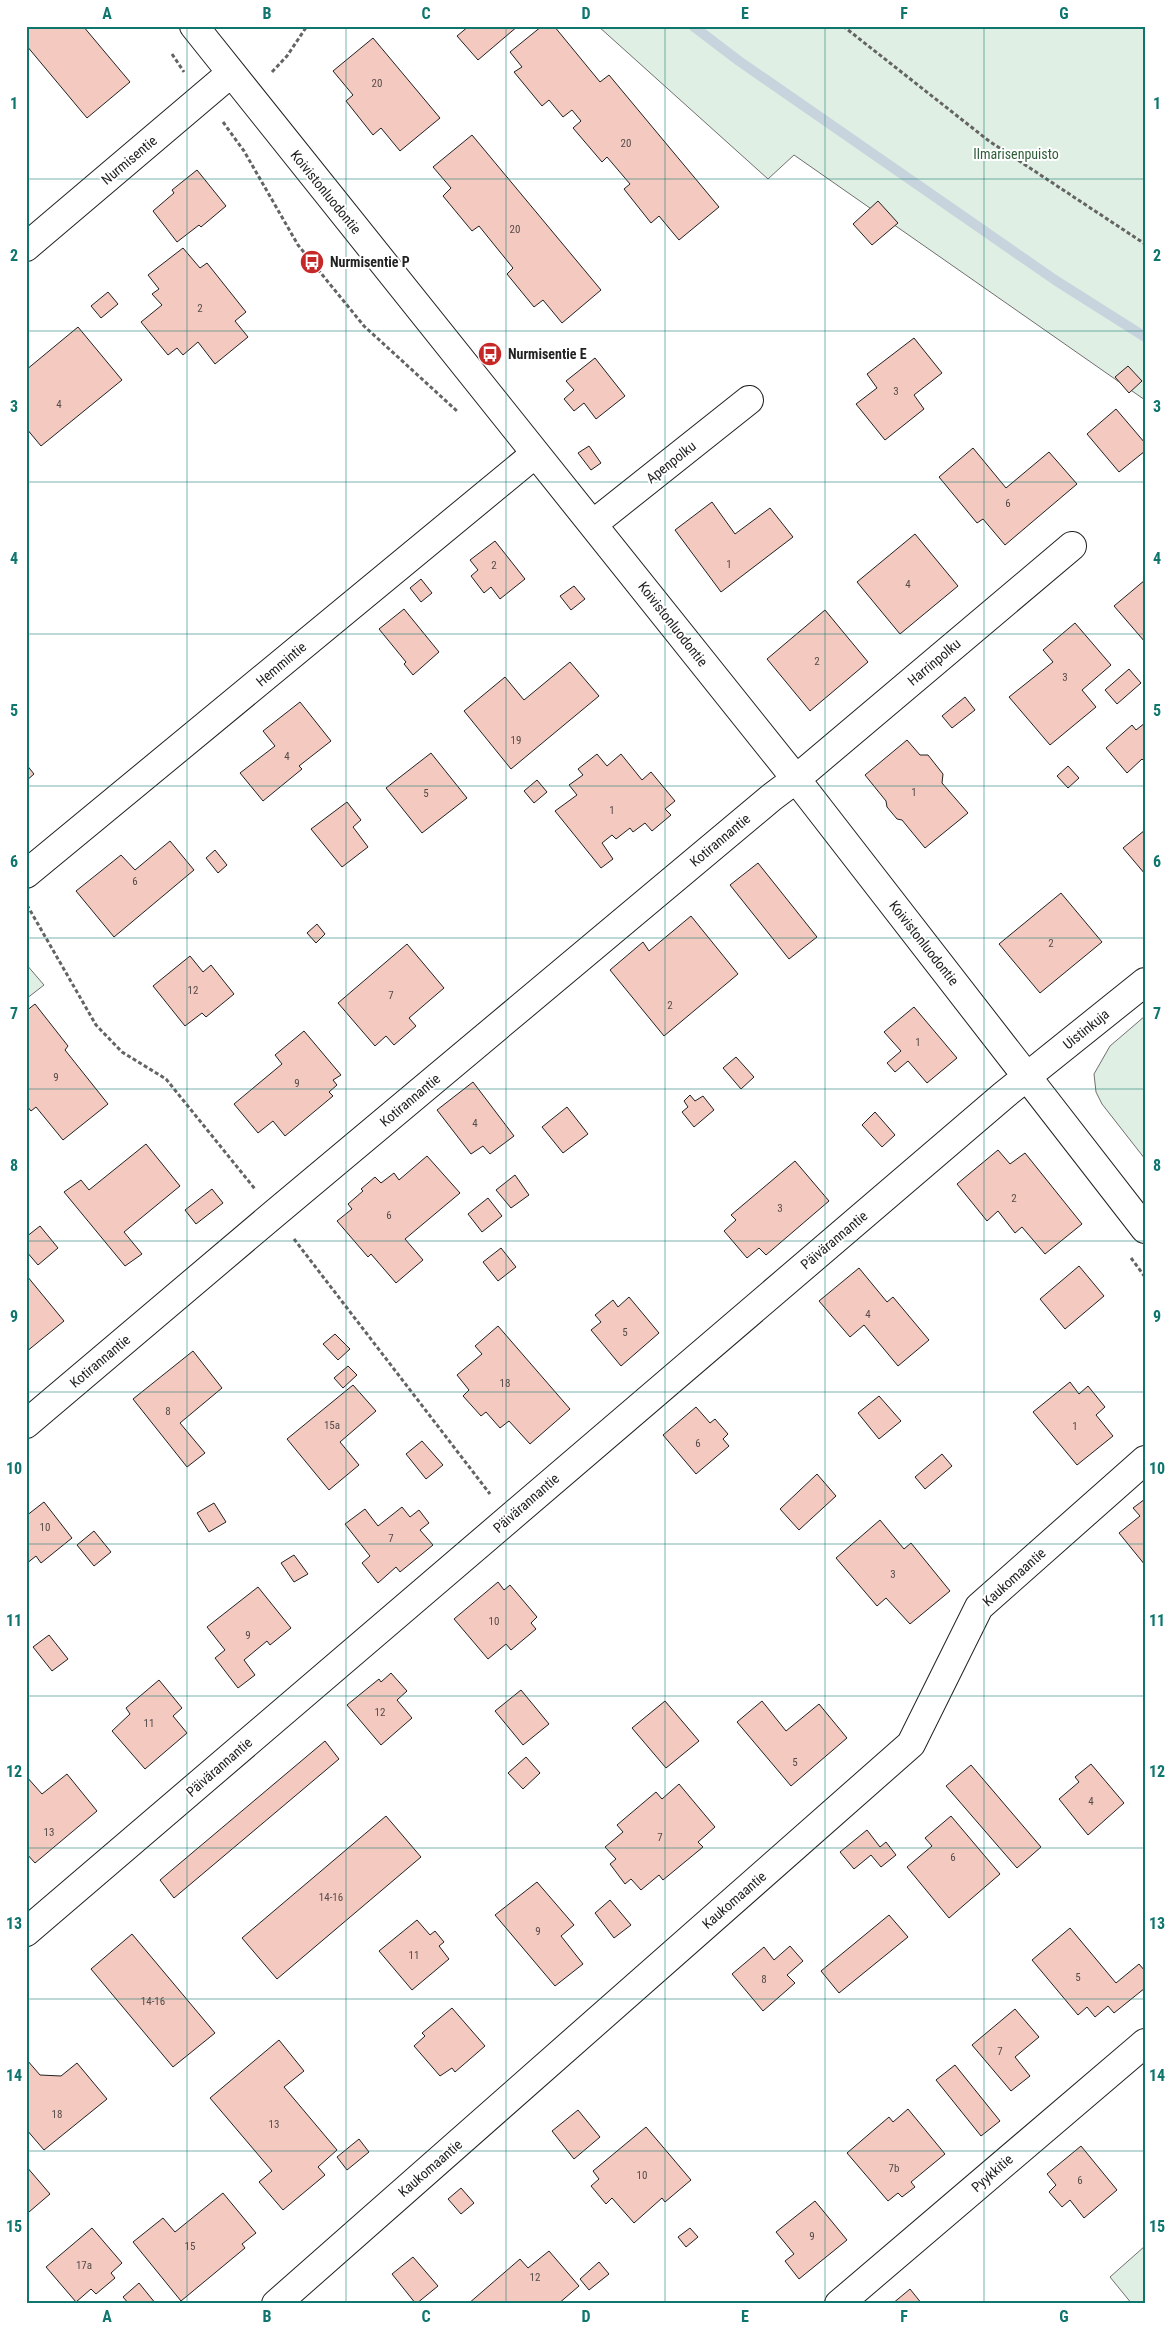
<svg xmlns="http://www.w3.org/2000/svg" width="1171" height="2330" font-family="'Roboto Condensed',sans-serif">
<style>
.green{fill:#e0efe3;stroke:#6f6f6f}
.lines{fill:none;stroke-linecap:round;stroke-linejoin:round}
.stream{stroke:#c7d3dd;stroke-width:10}
.building{fill:#f3c9c0;stroke:#222}
.minor-casing{stroke:#222;stroke-width:30}
.path{stroke:#646464;stroke-width:3;stroke-dasharray:4 2.5;stroke-linecap:butt}
.minor{stroke:#fff;stroke-width:28}
.grid{fill:none;stroke:#0f766e;stroke-width:1;stroke-opacity:0.55}
.labels{text-anchor:middle;stroke-width:4;stroke-linejoin:round;paint-order:stroke}
.number-label{font-size:11px;fill:#564c4a}
.park-label{font-size:14px;fill:#2f5e38;stroke:#fff}
.street-label{font-size:14px;fill:#222;stroke:#fff}
.poi-label{font-size:14px;font-weight:bold;fill:#222;stroke:#fff;text-anchor:start}
.neatline{fill:none;stroke:#0f766e;stroke-width:2}
.grid-label{font-size:16px;text-anchor:middle;font-weight:bold;fill:#0f766e}
</style>
<rect width="100%" height="100%" fill="#fff"/>
<path class="green" d="M598 26H1145V400L794 155 768 179Z
M26 964 44 985 26 999Z
M1145 1016V1159L1102 1104 1096 1092 1094 1074 1110 1046Z
M1145 2246V2304H1132L1110 2277Z"/>
<g class="lines">
<path class="stream" d="M693 26 739 61 1055 280 1145 337"/>
</g>
<path class="building" d="M26 26H83L130 82 87 118 26 45Z
M469 26H518L478 60 457 36Z
M542 26H554L600 82 609 75 719 207 679 240 659 216 651 223 624 189 630 184 607 157 602 162 573 128 581 121 572 110 563 117 549 100 542 106 514 72 522 67 510 52Z
M373 38 440 118 400 151 381 128 373 135 346 101 353 95 333 71Z
M472 135 601 290 562 323 543 300 534 307 507 274 513 268 479 226 472 231 443 196 451 188 433 167Z
M197 170 226 206 201 227 199 225 177 242 153 211 174 193 172 190Z
M878 201 898 223 872 245 853 224Z
M183 248 200 268 207 263 246 312 235 321 248 337 215 364 198 342 183 355 177 348 168 355 141 322 162 305 152 294 159 289 148 275Z
M108 292 118 304 101 318 91 306Z
M78 327 122 380 41 446 26 428V370Z
M914 338 942 373 914 395 924 409 885 440 856 404 877 388 867 374Z
M595 358 625 396 596 419 584 403 574 411 564 399 574 390 566 381Z
M1128 366 1142 381 1129 393 1115 377Z
M1116 409 1145 443V451L1119 472 1087 434Z
M589 446 601 463 591 470 578 453Z
M973 448 1006 488 1049 452 1077 484 1005 545 983 519 977 523 939 477Z
M712 502 735 534 770 508 793 537 721 592 675 530Z
M915 534 958 586 900 634 857 582Z
M495 541 525 579 500 599 491 587 484 593 471 576 478 570 470 560Z
M421 579 432 593 421 602 410 588Z
M1145 580V642L1114 606Z
M574 586 585 599 571 610 560 596Z
M404 609 439 652 413 675 404 664 406 662 379 629Z
M825 610 868 662 810 711 767 659Z
M1075 623 1111 665 1082 690 1096 707 1050 745 1009 697 1053 662 1043 650Z
M570 662 599 696 511 769 464 711 505 677 524 700Z
M1129 669 1141 683 1117 704 1105 690Z
M965 697 975 710 952 728 942 716Z
M300 702 331 741 299 766 302 769 263 801 240 773 275 746 263 731Z
M1145 723V762L1142 759 1127 773 1106 748 1132 725 1136 730Z
M907 740 920 755H928L943 774 942 783 968 813 925 848 902 820 897 819 887 807 886 801 865 775Z
M431 753 467 798 422 833 386 788Z
M597 754 607 766 621 754 642 780 651 772 675 801 665 809 671 815 652 831 645 823 633 832 630 828 616 839 612 835 602 843 613 859 601 868 555 811 577 795 569 785 583 775 578 769Z
M26 764 34 774 26 781Z
M1068 766 1079 778 1068 788 1057 776Z
M537 780 547 792 534 803 524 791Z
M347 802 361 820 353 827 368 847 342 867 311 829Z
M1145 830V874L1123 848Z
M170 841 194 870 114 937 76 891 121 855 135 870Z
M215 850 227 865 218 873 206 858Z
M758 863 817 937 789 959 730 885Z
M1061 893 1102 942 1040 993 999 944Z
M691 916 738 974 664 1036 610 970 643 942 649 951Z
M317 924 325 934 316 943 307 933Z
M407 944 444 988 409 1018 416 1026 394 1045 386 1036 375 1046 338 1003Z
M190 956 203 972 211 965 234 994 206 1017 202 1013 185 1026 153 986Z
M35 1004 68 1046 65 1050 108 1104 63 1140 36 1107 31 1111 26 1105V1011Z
M914 1007 957 1058 927 1083 908 1061 895 1072 887 1063 901 1051 884 1032Z
M304 1031 341 1075 333 1080 337 1085 329 1092 333 1096 285 1136 273 1121 258 1133 234 1104 282 1064 275 1055Z
M736 1057 754 1077 741 1089 723 1068Z
M473 1082 514 1136 490 1154 483 1146 471 1154 437 1110Z
M690 1095 695 1101 703 1096 714 1110 694 1127 682 1112 688 1107 684 1101Z
M567 1107 588 1134 563 1153 542 1127Z
M875 1112 895 1135 882 1147 862 1125Z
M146 1144 180 1186 124 1232 142 1254 125 1266 64 1192 81 1180 89 1190Z
M998 1150 1010 1164 1025 1153 1082 1224 1045 1254 1022 1227 1015 1233 998 1211 987 1221 957 1184Z
M427 1156 460 1193 405 1239 423 1260 396 1283 371 1254 368 1257 337 1221 352 1209 348 1204 363 1191 361 1189 375 1177 381 1183 394 1173 399 1180Z
M795 1161 829 1201 766 1255 759 1248 747 1258 724 1231 736 1220 731 1215Z
M515 1175 529 1195 511 1208 496 1190Z
M212 1189 223 1203 196 1224 185 1210Z
M488 1198 502 1216 482 1232 468 1214Z
M40 1226 58 1248 38 1265 26 1251V1237Z
M501 1248 516 1267 498 1281 483 1262Z
M1079 1266 1104 1296 1065 1329 1040 1299Z
M859 1268 887 1302 893 1297 929 1340 898 1366 864 1325 850 1337 819 1301Z
M27 1276 64 1321 26 1352V1277Z
M629 1297 659 1333 621 1366 591 1330 601 1322 595 1315 613 1300 618 1307Z
M498 1326 570 1409 530 1444 509 1421 500 1428 486 1412 481 1416 463 1396 469 1390 457 1375 482 1354 475 1346Z
M335 1334 350 1349 338 1360 323 1344Z
M193 1351 222 1388 180 1423 205 1453 187 1467 133 1399Z
M348 1366 357 1375 343 1388 334 1378Z
M1070 1382 1079 1394 1088 1386 1105 1407 1096 1415 1113 1436 1077 1465 1033 1412Z
M353 1385 376 1411 340 1442 359 1465 329 1490 287 1439Z
M879 1396 901 1421 879 1439 858 1413Z
M696 1407 710 1423 715 1419 728 1434 723 1439 729 1446 696 1474 663 1435Z
M422 1441 443 1465 426 1479 406 1454Z
M942 1454 952 1466 925 1489 915 1477Z
M817 1474 836 1496 799 1530 780 1509Z
M1145 1499V1565L1119 1533 1140 1516 1133 1508Z
M44 1502 72 1538 41 1563 36 1556 26 1564V1516Z
M214 1503 226 1522 209 1532 197 1513Z
M402 1507 410 1517 419 1510 429 1523 420 1530 433 1545 400 1572 396 1567 378 1583 362 1563 370 1556 345 1524 365 1509 378 1526Z
M880 1520 904 1549 911 1543 950 1591 910 1624 886 1598 877 1606 836 1558Z
M94 1531 111 1552 94 1566 77 1545Z
M294 1555 308 1574 294 1582 281 1563Z
M498 1582 504 1590 510 1585 537 1617 531 1623 536 1629 511 1650 506 1644 488 1659 454 1619Z
M258 1587 291 1628 270 1645 267 1641 244 1660 255 1675 238 1688 215 1658 225 1650 207 1627Z
M49 1635 68 1659 52 1671 33 1647Z
M391 1673 407 1691 397 1700 412 1718 381 1745 347 1705 379 1679 381 1682Z
M159 1680 182 1708 173 1716 187 1733 145 1769 112 1731 130 1714 126 1708Z
M521 1690 549 1724 523 1745 495 1711Z
M665 1701 699 1741 666 1768 632 1728Z
M762 1701 786 1731 819 1704 847 1738 791 1786 737 1722Z
M325 1741 339 1759 174 1898 160 1880Z
M526 1757 540 1773 523 1789 508 1773Z
M1091 1764 1124 1803 1088 1835 1059 1799 1079 1782 1075 1777Z
M971 1765 1041 1847 1017 1868 946 1786Z
M67 1774 97 1811 35 1863 26 1853V1776L42 1794Z
M679 1784 715 1827 698 1842 703 1847 663 1880 659 1875 641 1890 631 1879 625 1884 610 1864 616 1859 605 1847 623 1832 617 1825 656 1792 662 1799Z
M386 1816 421 1857 277 1979 242 1938Z
M951 1816 1000 1874 949 1918 907 1867 932 1846 925 1838Z
M867 1830 880 1847 886 1842 896 1855 881 1867 871 1855 854 1869 840 1852Z
M537 1882 574 1925 561 1936 583 1964 555 1986 495 1915Z
M610 1900 631 1925 614 1938 595 1913Z
M889 1915 908 1937 839 1993 821 1971Z
M417 1920 430 1935 435 1931 444 1942 439 1946 449 1959 412 1990 379 1951Z
M1070 1928 1116 1983 1139 1964 1145 1971V1988L1114 2013 1108 2006 1095 2017 1087 2007 1078 2015 1032 1960Z
M132 1934 215 2033 173 2067 91 1969Z
M790 1946 803 1961 787 1975 795 1983 763 2011 732 1974 764 1947 774 1960Z
M452 2008 485 2046 455 2072 452 2068 440 2076 414 2046 425 2036 422 2033Z
M1015 2009 1039 2037 1015 2057 1030 2076 1011 2091 972 2045Z
M279 2040 304 2071 284 2087 337 2150 318 2167 325 2175 283 2210 259 2182 272 2171 210 2098Z
M27 2060 40 2075 61 2076 77 2063 107 2099 44 2150 26 2129Z
M955 2065 1000 2121 981 2136 936 2080Z
M908 2109 945 2154 911 2182 915 2187 902 2197 898 2193 888 2201 847 2153 889 2117 893 2122Z
M578 2110 600 2137 574 2159 552 2131Z
M646 2127 691 2180 665 2202 662 2198 634 2223 612 2198 606 2204 591 2186 599 2179 593 2171Z
M359 2139 369 2152 347 2170 337 2157Z
M1081 2146 1117 2190 1084 2218 1070 2200 1062 2207 1049 2192 1056 2185 1047 2174Z
M26 2166 50 2194 29 2212 26 2209Z
M461 2188 474 2203 461 2214 448 2199Z
M223 2193 256 2233 242 2244 245 2248 181 2301 133 2242 163 2218 175 2232Z
M815 2201 847 2240 799 2279 785 2261 794 2254 776 2232Z
M92 2228 122 2263 111 2273 115 2278 96 2294 91 2289 76 2302 46 2267Z
M690 2228 698 2237 686 2247 678 2237Z
M549 2251 579 2286 558 2304H468L520 2259 528 2268Z
M413 2257 438 2286 416 2304 392 2274Z
M599 2262 609 2274 589 2290 580 2279Z
M139 2283 156 2304H129L123 2297Z
M910 2289 922 2304H892Z"/>
<g class="lines">
<g class="minor-casing">
<path id="minor" d="M194 26 796 779 1145 1229
M26 247 231 73
M593 524 749 400
M26 874 535 454
M26 1424 274 1214 772 797 796 779 1072 546
M26 1932 1004 1095 1145 982
M276 2304 911 1744 979 1607 1145 1460
M839 2304 1145 2043"/>
</g>
<path class="path" d="M843 26 989 141 1145 244
M172 54 184 72
M272 72 287 56 307 26
M223 122 244 151 298 245 364 326 458 412
M27 905 96 1025 122 1052 166 1079 255 1189
M294 1239 490 1494
M1131 1258 1145 1277"/>
<use href="#minor" class="minor"/>
</g>
<path class="grid" d="M187 26V2304M346 26V2304M506 26V2304M665 26V2304M825 26V2304M984 26V2304M26 179H1145M26 331H1145M26 482H1145M26 634H1145M26 786H1145M26 938H1145M26 1089H1145M26 1241H1145M26 1392H1145M26 1544H1145M26 1696H1145M26 1848H1145M26 1999H1145M26 2151H1145"/>
<defs>
<g id="bus-disc" transform="scale(1.25)"><circle r="9.5" fill="#c62828" stroke="#fff"/><path d="M-5-6H5V4H4V6H2V4H-2V6H-4V4H-5ZM-3.5-4V0h7V-4ZM-3.5 1.2v1.5H-2V1.2ZM2 1.2v1.5H3.5V1.2Z" fill="#fff"/></g>
</defs>
<g fill-rule="evenodd">
<use href="#bus-disc" x="312" y="262"/>
<use href="#bus-disc" x="490" y="354"/>
</g>
<g class="labels">
<g class="number-label">
<text x="377" y="87">20</text>
<text x="626" y="147">20</text>
<text x="515" y="233">20</text>
<text x="200" y="312">2</text>
<text x="896" y="395">3</text>
<text x="59" y="408">4</text>
<text x="1008" y="507">6</text>
<text x="729" y="568">1</text>
<text x="494" y="569">2</text>
<text x="908" y="588">4</text>
<text x="817" y="665">2</text>
<text x="1065" y="681">3</text>
<text x="516" y="744">19</text>
<text x="287" y="760">4</text>
<text x="914" y="796">1</text>
<text x="426" y="797">5</text>
<text x="612" y="814">1</text>
<text x="135" y="885">6</text>
<text x="1051" y="947">2</text>
<text x="193" y="994">12</text>
<text x="391" y="999">7</text>
<text x="670" y="1009">2</text>
<text x="918" y="1046">1</text>
<text x="56" y="1081">9</text>
<text x="297" y="1087">9</text>
<text x="475" y="1127">4</text>
<text x="1014" y="1202">2</text>
<text x="780" y="1212">3</text>
<text x="389" y="1219">6</text>
<text x="868" y="1318">4</text>
<text x="625" y="1336">5</text>
<text x="505" y="1387">18</text>
<text x="168" y="1415">8</text>
<text x="332" y="1429">15a</text>
<text x="1075" y="1430">1</text>
<text x="698" y="1447">6</text>
<text x="45" y="1531">10</text>
<text x="391" y="1542">7</text>
<text x="893" y="1578">3</text>
<text x="494" y="1625">10</text>
<text x="248" y="1639">9</text>
<text x="380" y="1716">12</text>
<text x="149" y="1727">11</text>
<text x="795" y="1766">5</text>
<text x="1091" y="1805">4</text>
<text x="49" y="1836">13</text>
<text x="660" y="1841">7</text>
<text x="953" y="1861">6</text>
<text x="331" y="1901">14-16</text>
<text x="538" y="1935">9</text>
<text x="414" y="1959">11</text>
<text x="1078" y="1981">5</text>
<text x="764" y="1983">8</text>
<text x="153" y="2005">14-16</text>
<text x="1000" y="2055">7</text>
<text x="57" y="2118">18</text>
<text x="274" y="2128">13</text>
<text x="894" y="2172">7b</text>
<text x="642" y="2179">10</text>
<text x="1080" y="2184">6</text>
<text x="812" y="2240">9</text>
<text x="190" y="2250">15</text>
<text x="84" y="2269">17a</text>
<text x="535" y="2281">12</text>
</g>
<g class="park-label">
<text x="1016" y="159">Ilmarisenpuisto</text>
</g>
<g class="street-label">
<text transform="translate(129 160) rotate(-40)" y="5">Nurmisentie</text>
<text transform="translate(326 192) rotate(51)" y="5">Koivistonluodontie</text>
<text transform="translate(671 462) rotate(-38)" y="5">Apenpolku</text>
<text transform="translate(673 624) rotate(52)" y="5">Koivistonluodontie</text>
<text transform="translate(934 662) rotate(-40)" y="5">Harrinpolku</text>
<text transform="translate(281 664) rotate(-40)" y="5">Hemmintie</text>
<text transform="translate(720 840) rotate(-40)" y="5">Kotirannantie</text>
<text transform="translate(924 943) rotate(52)" y="5">Koivistonluodontie</text>
<text transform="translate(1086 1029) rotate(-39)" y="5">Uistinkuja</text>
<text transform="translate(410 1100) rotate(-40)" y="5">Kotirannantie</text>
<text transform="translate(834 1240) rotate(-40)" y="5">Päivärannantie</text>
<text transform="translate(100 1361) rotate(-40)" y="5">Kotirannantie</text>
<text transform="translate(526 1503) rotate(-41)" y="5">Päivärannantie</text>
<text transform="translate(1014 1577) rotate(-42)" y="5">Kaukomaantie</text>
<text transform="translate(219 1767) rotate(-41)" y="5">Päivärannantie</text>
<text transform="translate(734 1900) rotate(-41)" y="5">Kaukomaantie</text>
<text transform="translate(430 2168) rotate(-41)" y="5">Kaukomaantie</text>
<text transform="translate(992 2173) rotate(-41)" y="5">Pyykkitie</text>
</g>
<g class="poi-label">
<text x="330" y="267">Nurmisentie P</text>
<text x="508" y="359">Nurmisentie E</text>
</g>
</g>
<rect width="1171" height="2330" fill="none" stroke="#ffffff" stroke-width="55"/>
<rect x="28" y="28" width="1116" height="2274" class="neatline"/>
<g class="grid-label">
<text x="107" y="19">A</text>
<text x="267" y="19">B</text>
<text x="426" y="19">C</text>
<text x="586" y="19">D</text>
<text x="745" y="19">E</text>
<text x="904" y="19">F</text>
<text x="1064" y="19">G</text>
<text x="14" y="109">1</text>
<text x="1157" y="109">1</text>
<text x="14" y="261">2</text>
<text x="1157" y="261">2</text>
<text x="14" y="412">3</text>
<text x="1157" y="412">3</text>
<text x="14" y="564">4</text>
<text x="1157" y="564">4</text>
<text x="14" y="716">5</text>
<text x="1157" y="716">5</text>
<text x="14" y="867">6</text>
<text x="1157" y="867">6</text>
<text x="14" y="1019">7</text>
<text x="1157" y="1019">7</text>
<text x="14" y="1171">8</text>
<text x="1157" y="1171">8</text>
<text x="14" y="1322">9</text>
<text x="1157" y="1322">9</text>
<text x="14" y="1474">10</text>
<text x="1157" y="1474">10</text>
<text x="14" y="1626">11</text>
<text x="1157" y="1626">11</text>
<text x="14" y="1777">12</text>
<text x="1157" y="1777">12</text>
<text x="14" y="1929">13</text>
<text x="1157" y="1929">13</text>
<text x="14" y="2081">14</text>
<text x="1157" y="2081">14</text>
<text x="14" y="2232">15</text>
<text x="1157" y="2232">15</text>
<text x="107" y="2322">A</text>
<text x="267" y="2322">B</text>
<text x="426" y="2322">C</text>
<text x="586" y="2322">D</text>
<text x="745" y="2322">E</text>
<text x="904" y="2322">F</text>
<text x="1064" y="2322">G</text>
</g>
</svg>
